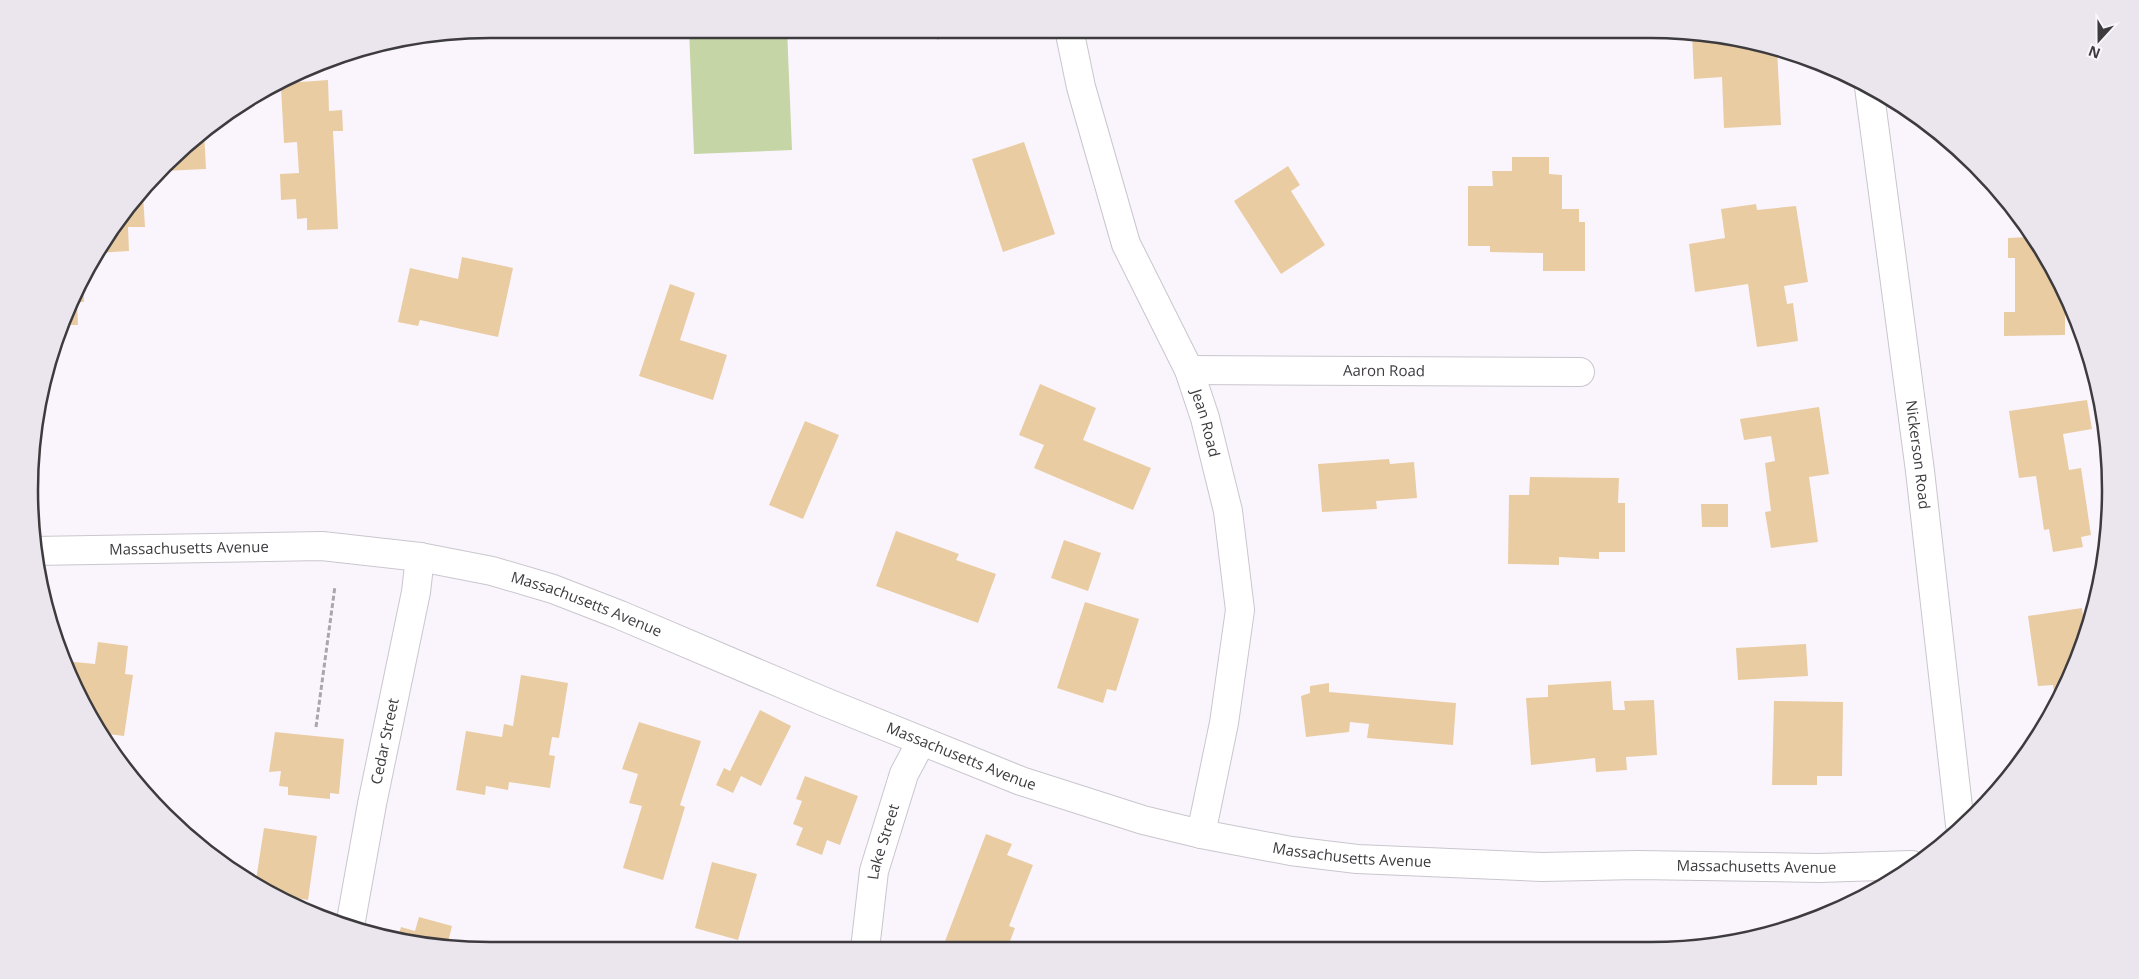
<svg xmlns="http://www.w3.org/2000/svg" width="2139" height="979" font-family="'Open Sans',sans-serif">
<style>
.green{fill:#c5d5a6}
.building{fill:#e9cca2}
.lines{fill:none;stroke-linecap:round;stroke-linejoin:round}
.minor-casing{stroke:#cac6cd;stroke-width:30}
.secondary-casing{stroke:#cac6cd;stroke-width:30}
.path{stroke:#aaa6ac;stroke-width:3;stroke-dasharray:5 2.5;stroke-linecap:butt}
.minor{stroke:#fff;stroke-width:28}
.secondary{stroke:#fff;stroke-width:28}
.labels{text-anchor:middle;stroke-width:4;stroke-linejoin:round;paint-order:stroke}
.street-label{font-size:15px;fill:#3d3b3e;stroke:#faf5fd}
.rim{fill:none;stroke:#3d3b3e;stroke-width:2.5}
</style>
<rect width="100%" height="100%" fill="#faf5fd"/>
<path class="green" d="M689 29H787L792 150 694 154Z"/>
<path class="building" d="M933 29H967L937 40Z
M1692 33 1739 38 1777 49 1781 125 1724 128 1722 77 1694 79Z
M286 78V83L328 80 329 111 342 110 343 131H333L338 229 307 230V218L297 219 296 199 281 200 280 174 299 173 297 142 284 143 281 88H264Z
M204 130 206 169 163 171 186 143Z
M1024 142 1055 234 1003 252 972 159Z
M1512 157H1549V174L1562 175V209H1579V222H1585V271H1543V253L1490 252V246H1468V186H1493L1492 171H1512Z
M1288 166 1300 185 1291 191 1325 245 1281 274 1234 201Z
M143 195 145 227H128L129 251 96 253Z
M1756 204 1757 210 1796 206 1808 282 1784 286 1787 304 1793 303 1798 341 1757 347 1748 284 1695 292 1689 244 1725 238 1721 209Z
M2029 229 2075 313H2065V335L2004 336V312H2015V258H2008V238L2029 237Z
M462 257 513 268 498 337 420 320 418 326 398 322 410 268 458 279Z
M83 280 84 302H77L78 325H66Z
M670 284 695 293 680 340 727 355 713 400 639 376Z
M1040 384 1096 408 1083 440 1151 468 1133 510 1034 468 1044 445 1019 435Z
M2087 400 2092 429 2063 434 2069 470 2081 468 2091 535 2081 537 2083 547 2053 552 2049 529 2044 530 2036 476 2019 478 2009 411Z
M1819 407 1829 474 1809 477 1818 542 1771 548 1765 512 1771 511 1765 463 1775 461 1771 436 1744 440 1740 419Z
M805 421 839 435 803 519 769 505Z
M1389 459 1390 464 1414 462 1417 498 1376 501 1377 509 1322 512 1318 464Z
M1530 477 1619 478 1618 503H1625V552H1599V559L1559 557V565L1508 564 1509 495H1529Z
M1701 504H1728V527H1702Z
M896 531 959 554 956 560 996 574 978 623 876 586Z
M1064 540 1101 553 1088 591 1051 578Z
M1085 602 1139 619 1116 691 1107 689 1103 703 1057 688Z
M2082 608 2085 632 2075 666 2051 708 2050 698H2055L2053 685 2038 686 2028 616Z
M98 642 128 646 125 674 133 675 124 736 101 733 90 720 64 661 95 664Z
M1806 644 1808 676 1738 680 1736 648Z
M521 675 568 683 559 738 552 737 549 755 555 756 550 788 509 782 508 790 486 786 485 795 456 790 466 731 502 737 504 724 513 726Z
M1611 681 1613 710H1625L1624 701 1654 700 1657 755 1626 757 1627 770 1596 772 1595 758 1531 765 1526 698 1548 697V685Z
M1329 683V692L1456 703 1453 745 1367 738 1369 724 1350 722 1349 732 1306 737 1301 696 1310 693V686Z
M1774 701 1843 702 1842 776H1817V785H1772Z
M760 710 791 726 761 786 741 776 733 793 716 785 724 768 730 771Z
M639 722 701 741 680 805 685 807 663 880 623 868 642 806 629 803 638 774 622 769Z
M275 732 344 739 339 794 330 793V799L288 795V787L279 786 281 771 269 772Z
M805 776 858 796 840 845 827 840 822 855 796 845 803 828 793 824 802 801 796 799Z
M264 828 317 836 308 900 283 896 256 880Z
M986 834 1012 844 1007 855 1033 865 1009 926 1015 928 1007 949H942Z
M712 862 757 874 738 940 695 928Z
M419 917 452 926 447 946 397 941 401 927 415 931Z"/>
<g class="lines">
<g class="minor-casing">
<g id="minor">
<path id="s1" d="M1069 29 1081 87 1126 244 1189 370 1205 418 1228 511 1240 610 1224 723 1201 834"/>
<path id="s2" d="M1869 87 1920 471 1960 825"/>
<path id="s3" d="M1189 370 1580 372"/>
<path id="s4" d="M350 926 372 804 416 592 420 557"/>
<path id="s5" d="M865 949 874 871 904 774 921 742"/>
</g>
</g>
<g class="secondary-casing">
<g id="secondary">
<path id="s6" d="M33 551 322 546 420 557 492 571 553 589 620 615 825 702 1021 781 1143 820 1201 834 1291 851 1357 859 1542 867 1638 865 1819 868 1912 865"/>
</g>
</g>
<path class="path" d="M316 727 335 586"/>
<use href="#minor" class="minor"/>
<use href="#secondary" class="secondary"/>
</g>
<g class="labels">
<g class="street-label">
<text dy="5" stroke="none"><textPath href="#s3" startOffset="195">Aaron Road</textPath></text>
<text dy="5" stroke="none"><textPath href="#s1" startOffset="419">Jean Road</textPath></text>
<text dy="5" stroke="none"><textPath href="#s2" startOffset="371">Nickerson Road</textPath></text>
<text dy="5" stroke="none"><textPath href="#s6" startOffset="156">Massachusetts Avenue</textPath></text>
<text dy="5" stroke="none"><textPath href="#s6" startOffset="561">Massachusetts Avenue</textPath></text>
<text dy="5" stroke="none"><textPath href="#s4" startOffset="188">Cedar Street</textPath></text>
<text dy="5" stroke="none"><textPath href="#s6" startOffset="966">Massachusetts Avenue</textPath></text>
<text dy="5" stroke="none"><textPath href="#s5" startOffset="109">Lake Street</textPath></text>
<text dy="5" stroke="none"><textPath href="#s6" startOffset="1371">Massachusetts Avenue</textPath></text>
<text dy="5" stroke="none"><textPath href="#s6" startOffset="1776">Massachusetts Avenue</textPath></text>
</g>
</g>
<path d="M0 0H2139V979H0ZM490 38H1650A452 452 0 0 1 2102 490V490A452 452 0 0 1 1650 942H490A452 452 0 0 1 38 490V490A452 452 0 0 1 490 38Z" fill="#ebe6ee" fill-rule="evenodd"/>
<path class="rim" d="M490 38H1650A452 452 0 0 1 2102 490V490A452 452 0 0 1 1650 942H490A452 452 0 0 1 38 490V490A452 452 0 0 1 490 38Z"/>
<g transform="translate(2099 40) rotate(201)" stroke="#faf5fd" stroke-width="4" paint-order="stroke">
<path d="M0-4L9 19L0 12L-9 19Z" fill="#3d3b3e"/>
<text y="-8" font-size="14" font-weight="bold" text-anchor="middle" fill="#3d3b3e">N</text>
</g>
</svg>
